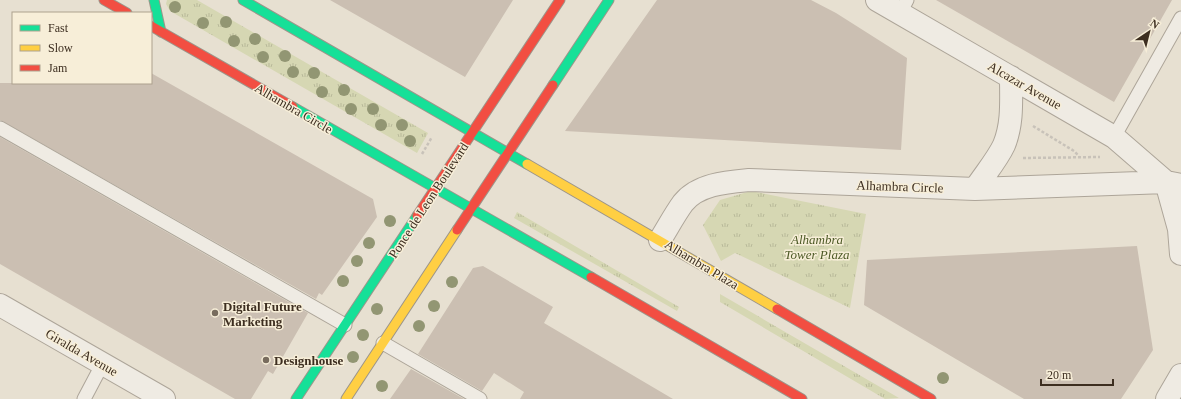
<svg xmlns="http://www.w3.org/2000/svg" width="1181" height="399" font-family="'Times New Roman',serif">
<style>
.grass{fill:url(#grass-tufts)}
.building{fill:#cbbfb2}
.lines{fill:none;stroke-linecap:round;stroke-linejoin:round}
.lane-casing{stroke:#ada599;stroke-width:15}
.street-casing{stroke:#ada599;stroke-width:24}
.fast-casing{stroke:#9c958a;stroke-width:11}
.slow-casing{stroke:#9c958a;stroke-width:11}
.jam-casing{stroke:#9c958a;stroke-width:11}
.path{stroke:#c8c2b9;stroke-width:2.5;stroke-dasharray:3 2;stroke-linecap:butt}
.lane{stroke:#efebe3;stroke-width:13}
.street{stroke:#efebe3;stroke-width:22}
.fast{stroke:#16e098;stroke-width:9}
.slow{stroke:#ffcf43;stroke-width:9}
.jam{stroke:#f24e42;stroke-width:9}
.tree{fill:#929673}
.poi-dot{fill:#786c5e;stroke:#f7eed8;stroke-width:1.5}
.labels{text-anchor:middle;stroke-width:3;stroke-linejoin:round;paint-order:stroke}
.street-label{font-size:13px;fill:#3d2e20;stroke:#f7eed8}
.park-label{font-size:13px;font-style:italic;fill:#4d5a26;stroke:#f7eed8}
.poi-label{font-size:13px;font-weight:bold;fill:#3d2e20;stroke:#f7eed8;text-anchor:start}
</style>
<defs>
<pattern id="grass-tufts" width="24" height="20" patternUnits="userSpaceOnUse"><rect width="24" height="20" fill="#d6d7b3"/><path d="M3 7l-1-3M5 7V3M7 7l1-3M15 17l-1-3M17 17v-4M19 17l1-3" fill="none" stroke="#b9b99a"/></pattern>
</defs>
<rect width="100%" height="100%" fill="#e7e0d1"/>
<path class="grass" d="M167 0H197L428 133 417 153 170 11 166 4Z
M751 191 866 214 850 308 735 253 721 261 703 225 720 200Z
M517 212 679 307 677 311 514 218Z
M720 294 899 398 885 399 720 302Z"/>
<path class="building" d="M330 0H513L465 77Z
M657 0H811L836 13 907 58 901 150 565 131Z
M936 0H1172L1114 102Z
M151 73 373 199 377 217 322 295 319 293 316 299 0 120V83H151Z
M0 137 308 313 273 374 268 371 251 399H235L0 264Z
M1137 246 1153 350 1121 399H1024L864 305 867 260Z
M483 266 553 307 544 323 673 399H520L524 392 494 373 482 391 418 354 473 268Z
M411 369 464 399H390Z"/>
<g class="lines">
<g class="lane-casing">
<path id="lane" d="M900 13 907 0
M0 128 345 325
M1114 137 1181 18
M383 343 480 399
M84 399 103 363"/>
</g>
<g class="street-casing">
<path id="street" d="M877 0 1114 137 1166 182
M1166 182 1179 229 1181 254
M975 189C984 175 997 160 1004 145 1013 123 1011 100 1011 77
M660 240C668 227 675 214 683 203 698 184 727 182 749 180L975 189 1166 182 1181 185
M0 305 164 399
M1167 399 1181 375"/>
</g>
<g class="fast-casing">
<path id="fast" d="M154 0 161 32
M243 0 527 164
M553 85 609 0
M293 107 591 277
M296 399 417 216"/>
</g>
<g class="slow-casing">
<path id="slow" d="M527 164 777 309
M346 399 457 230"/>
</g>
<g class="jam-casing">
<path id="jam" d="M104 0 127 13
M151 26 293 107
M417 216 560 0
M457 230 553 85
M591 277 802 399
M777 309 931 399"/>
</g>
<path class="path" d="M1033 126 1074 151 1079 156
M422 154 432 137
M1023 158 1100 157"/>
<use href="#lane" class="lane"/>
<use href="#street" class="street"/>
<use href="#fast" class="fast"/>
<use href="#slow" class="slow"/>
<use href="#jam" class="jam"/>
</g>
<g class="tree">
<circle cx="175" cy="7" r="6"/>
<circle cx="226" cy="22" r="6"/>
<circle cx="203" cy="23" r="6"/>
<circle cx="255" cy="39" r="6"/>
<circle cx="234" cy="41" r="6"/>
<circle cx="285" cy="56" r="6"/>
<circle cx="263" cy="57" r="6"/>
<circle cx="293" cy="72" r="6"/>
<circle cx="314" cy="73" r="6"/>
<circle cx="344" cy="90" r="6"/>
<circle cx="322" cy="92" r="6"/>
<circle cx="351" cy="109" r="6"/>
<circle cx="373" cy="109" r="6"/>
<circle cx="381" cy="125" r="6"/>
<circle cx="402" cy="125" r="6"/>
<circle cx="410" cy="141" r="6"/>
<circle cx="390" cy="221" r="6"/>
<circle cx="369" cy="243" r="6"/>
<circle cx="357" cy="261" r="6"/>
<circle cx="343" cy="281" r="6"/>
<circle cx="452" cy="282" r="6"/>
<circle cx="434" cy="306" r="6"/>
<circle cx="377" cy="309" r="6"/>
<circle cx="419" cy="326" r="6"/>
<circle cx="363" cy="335" r="6"/>
<circle cx="353" cy="357" r="6"/>
<circle cx="943" cy="378" r="6"/>
<circle cx="382" cy="386" r="6"/>
</g>
<g class="poi-dot">
<circle cx="215" cy="313" r="4"/>
<circle cx="266" cy="360" r="4"/>
</g>
<g class="labels">
<g class="street-label">
<text transform="translate(1025 85) rotate(30)" y="5">Alcazar Avenue</text>
<text transform="translate(294 108) rotate(30)" y="5">Alhambra Circle</text>
<text transform="translate(900 186) rotate(2)" y="5">Alhambra Circle</text>
<text transform="translate(428 200) rotate(-57)" y="5">Ponce de Leon Boulevard</text>
<text transform="translate(702 264) rotate(31)" y="5">Alhambra Plaza</text>
<text transform="translate(82 352) rotate(30)" y="5">Giralda Avenue</text>
</g>
<g class="park-label">
<text x="817" y="244">Alhambra<tspan x="817" dy="15">Tower Plaza</tspan></text>
</g>
<g class="poi-label">
<text x="223" y="311">Digital Future<tspan x="223" dy="15">Marketing</tspan></text>
<text x="274" y="365">Designhouse</text>
</g>
</g>
<rect x="12" y="12" width="140" height="72" fill="#f7eed8" stroke="#ada18e"/>
<rect x="20" y="25" width="20" height="6" fill="#16e098" stroke="#ada18e"/>
<text x="48" y="32" font-size="12" fill="#3d2e20">Fast</text>
<rect x="20" y="45" width="20" height="6" fill="#ffcf43" stroke="#ada18e"/>
<text x="48" y="52" font-size="12" fill="#3d2e20">Slow</text>
<rect x="20" y="65" width="20" height="6" fill="#f24e42" stroke="#ada18e"/>
<text x="48" y="72" font-size="12" fill="#3d2e20">Jam</text>
<g transform="translate(1149 32) rotate(35)" stroke="#f7eed8" stroke-width="3" paint-order="stroke">
<path d="M0-3L7 15L0 10L-7 15Z" fill="#3d2e20"/>
<text y="-6" font-size="11" font-weight="bold" text-anchor="middle" fill="#3d2e20">N</text>
</g>
<path d="M1041 379v6h72v-6" fill="none" stroke="#3d2e20" stroke-width="2"/>
<text x="1047" y="379" font-size="12" fill="#3d2e20" stroke="#f7eed8" stroke-width="3" paint-order="stroke">20 m</text>
</svg>
